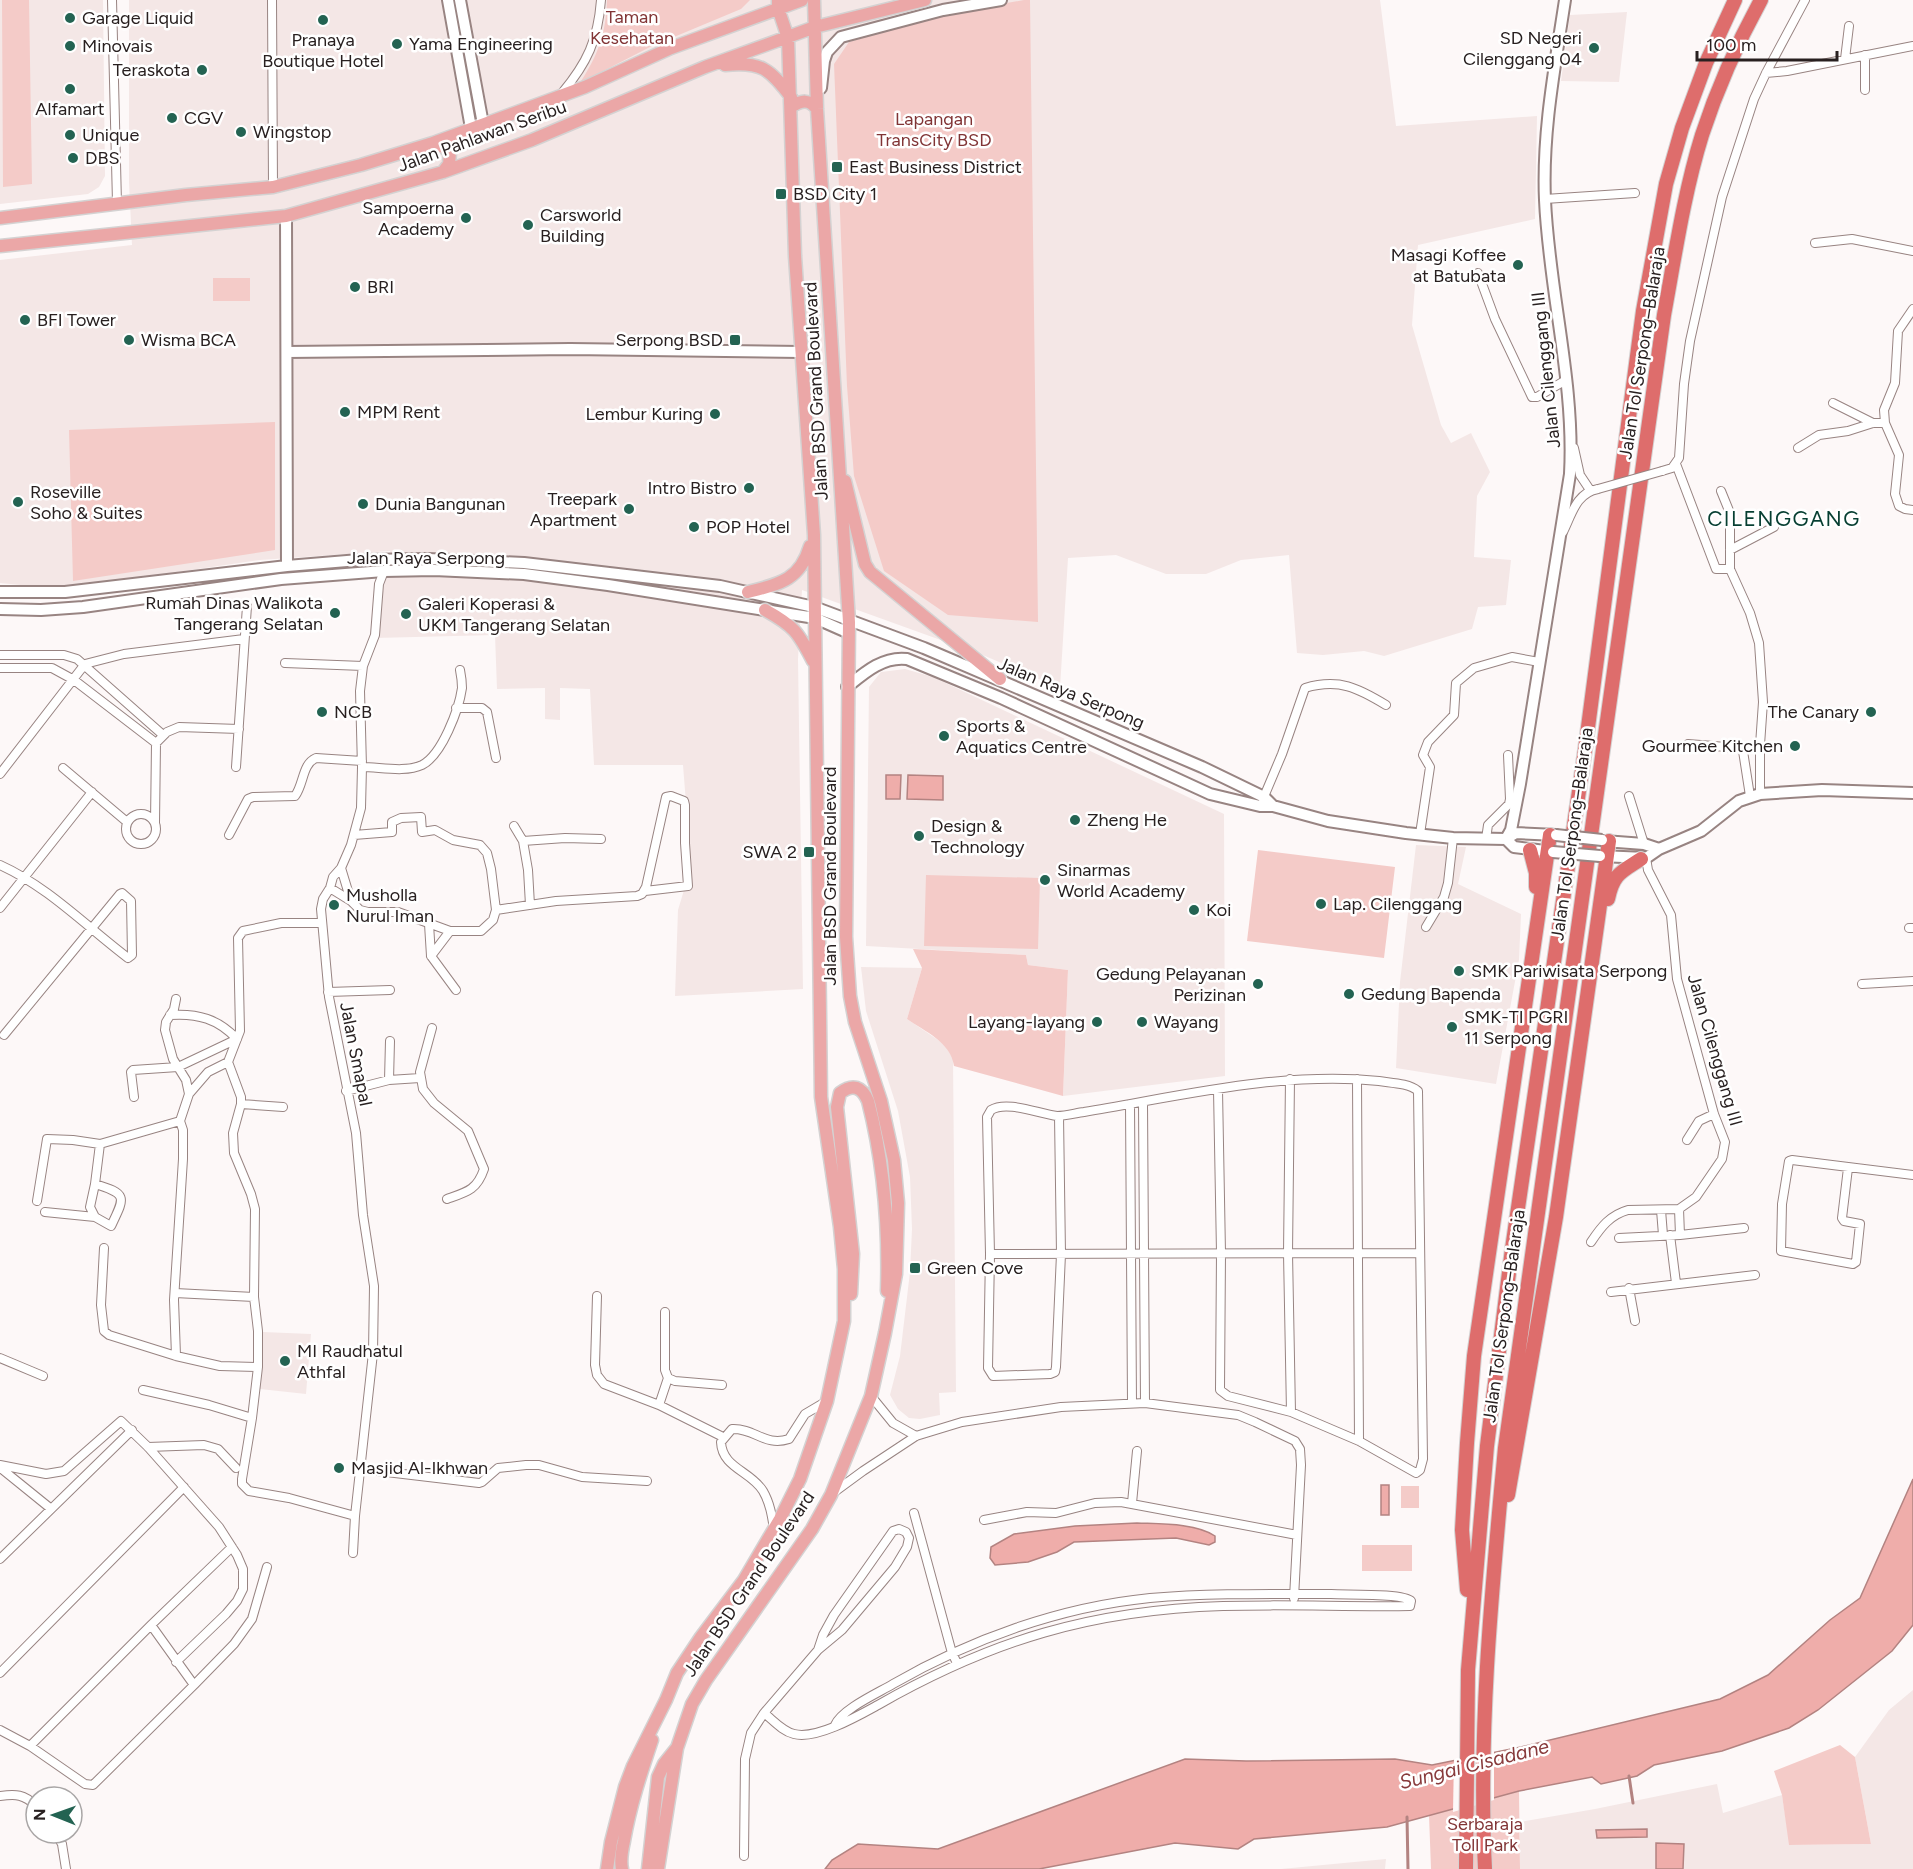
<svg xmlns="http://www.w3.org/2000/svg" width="1913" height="1869" font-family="Figtree,sans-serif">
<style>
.built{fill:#f4e7e6}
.green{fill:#f4cbc8}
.water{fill:#efadaa;stroke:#b38381;stroke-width:1.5}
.pier{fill:#fdf8f8}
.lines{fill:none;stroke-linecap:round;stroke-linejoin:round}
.stream{stroke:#b38381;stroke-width:3}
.street-casing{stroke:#988482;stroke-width:10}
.secondary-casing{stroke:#988482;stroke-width:14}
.primary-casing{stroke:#d4d2d2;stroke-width:15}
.highway-casing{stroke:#d4d2d2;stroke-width:16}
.street{stroke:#fff;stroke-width:8}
.secondary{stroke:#fff;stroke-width:10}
.primary{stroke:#eba7a7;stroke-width:12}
.highway{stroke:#de6d6c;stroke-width:14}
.street-bridge-casing{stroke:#988482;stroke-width:10;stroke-linecap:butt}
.secondary-bridge-casing{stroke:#988482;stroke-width:14;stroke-linecap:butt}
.street-bridge{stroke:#fff;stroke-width:8}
.secondary-bridge{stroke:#fff;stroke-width:10}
.poi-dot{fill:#236352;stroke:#fff;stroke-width:2}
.labels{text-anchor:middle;stroke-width:5;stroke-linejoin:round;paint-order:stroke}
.park-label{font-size:18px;fill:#813435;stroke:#fff}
.poi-label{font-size:18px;fill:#282020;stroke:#fff;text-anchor:start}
.street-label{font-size:18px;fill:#282020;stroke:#fff}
.water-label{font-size:20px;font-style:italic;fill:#883a3b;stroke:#fff}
.quarter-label{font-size:21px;letter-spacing:1.5px;fill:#073f32;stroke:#fff}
</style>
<rect width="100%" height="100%" fill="#fdf8f8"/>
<path class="built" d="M0 0H103L105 176 99 187 88 194 0 204Z
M129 0H1380L1396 126 1537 116 1535 219 1418 245 1412 325 1441 425 1451 443 1471 433 1490 472 1477 496 1474 557 1511 560 1506 605 1478 607 1472 629 1384 656 1364 651 1323 655 1297 653 1289 555 1241 560 1206 574H1166L1116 555 1068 558 1060 688 985 656 802 590 798 659 803 989 675 996 678 910 691 867 683 765H594L590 689 560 688V720L545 719V688L497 689 495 635 375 638 390 551 260 560 61 589 0 583V260L132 245 129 182Z
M1627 12 1619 82 1561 81 1570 15Z
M905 669 933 677 1224 814 1225 1076 1063 1096 1068 970 1028 965 1026 955 866 946 869 687 881 672Z
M1416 845 1466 847 1458 884 1521 914 1519 960 1496 1084 1396 1068 1400 982Z
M861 967 922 968 907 1019 944 1044 953 1058 956 1392 939 1393 940 1415 920 1419 909 1418 898 1409 890 1395 900 1356 910 1272 912 1229 910 1177 898 1111 866 1011Z
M263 1332 311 1334 306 1394 260 1389Z
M1913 1690V1869H1520V1822L1595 1809 1717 1784 1723 1813 1782 1795 1790 1845 1871 1844 1855 1757 1889 1710Z
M1386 1859 1385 1869H1279H1281Z"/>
<path class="green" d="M2 0H29L32 184 3 187Z
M607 0H750L741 9 650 47 580 83C598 55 606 34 607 0Z
M1024 0H1030L1038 622 948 615 884 571 854 476 847 386 834 64 849 42 939 15Z
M213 278H250V301H213Z
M275 422V550L73 581 69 430Z
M1258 850 1395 867 1384 958 1247 941Z
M926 875 1040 878 1038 949 924 946Z
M913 949 1026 955 1028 965 1068 970 1063 1096 954 1066C951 1042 924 1031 907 1019L922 968Z
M1401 1486H1419V1508H1401Z
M1362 1545H1412V1571H1362Z
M1840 1745 1855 1757 1871 1844 1789 1845 1782 1795 1774 1771Z
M1519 1791 1520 1869H1431L1429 1815Z"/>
<path class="water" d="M886 775H901L900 799H886Z
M908 775 943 776V800L907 799Z
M1913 1479V1625L1892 1651 1818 1710 1789 1728 1722 1751 1654 1765 1637 1776 1601 1784 1592 1777 1519 1791 1387 1827 1254 1839 1238 1849 1175 1843 1039 1869H825L832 1860 858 1844 938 1849 1185 1759 1246 1761 1395 1759 1432 1765 1521 1747 1720 1699 1768 1675 1830 1620 1860 1598Z
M1381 1485H1389V1515H1381Z
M1137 1523C1159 1524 1196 1523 1215 1536V1542L1209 1545 1176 1538 1074 1542 1057 1552 1028 1562 995 1565 990 1558 991 1547 1014 1534 1075 1526Z
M1647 1829V1837L1597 1838 1596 1830Z
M1656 1843 1684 1844 1683 1869H1656Z"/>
<path class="pier" d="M1494 1749V1800L1453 1812 1454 1757Z"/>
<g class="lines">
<path class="stream" d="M1629 1776 1633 1803
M1407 1817 1408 1869"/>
<g class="street-casing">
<path id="street" d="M112 0 117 203
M272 0 273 187
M1845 59 1849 26
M1766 73 1787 71 1913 46
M1865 90V55
M562 93C587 63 598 40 601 0
M1545 199 1635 193
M1815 243 1852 239 1913 251
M1478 273 1495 319 1532 397H1537L1566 380
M1913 309 1898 331 1895 383 1884 410 1885 423 1899 455 1895 494 1899 506 1905 509 1913 510
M1833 403 1873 423
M1574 448 1580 475 1590 490
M1798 448 1819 435 1848 431 1873 423H1885
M1676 464 1716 569H1730
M1662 471 1672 468 1679 458 1684 384 1690 341 1722 197 1754 99 1766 73 1805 0
M1721 491 1730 513V569L1750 613 1759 643 1763 702 1760 745V794
M1563 532C1572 514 1576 493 1598 489
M1730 550 1774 527
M0 655H64L77 659 163 735
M285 663 363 666
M0 668H52L74 680 156 743
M456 708H482L487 712 496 758
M1688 744 1739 748 1743 751 1750 796
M236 767 247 606
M362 767C380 767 405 773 422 765 442 755 459 709 462 688 462 682 461 675 460 670
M63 768 127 822
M0 774 85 664 124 654 244 639
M1629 796 1644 844
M1263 799 1282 754 1305 688C1339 678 1358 688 1386 705
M126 829a15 15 0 1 1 30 0a15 15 0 1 1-30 0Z
M155 823 156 743 167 732 179 727 239 729
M514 826 523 841
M1420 834 1430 767 1423 755 1428 742 1454 715 1456 683 1474 668 1512 657 1539 662
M229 835 248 799 253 797 295 796C304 784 302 764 316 758L362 761
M1486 839 1488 825 1509 804 1510 799 1508 755
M0 865C47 886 87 927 128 958L132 955 131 901 122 893 120 894 4 1035
M341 868 351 901
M330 888 351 901 360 910 368 912H398L450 931H481L493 920 496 910 491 869 487 853 480 845 453 840 435 830 422 832 421 817 401 818 392 822V832L354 835
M530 905 528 870 523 841 565 838 601 839
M0 908 92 792
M496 910 556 901 637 896 642 894 646 887 666 797 671 796 684 801 685 805V843L688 886 645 891
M322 923H281L243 931 238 938 240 1031 228 1062 241 1097V1104L233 1133 234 1153 251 1194 255 1209 254 1297 258 1331V1367L252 1418 242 1479V1484L249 1491 289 1498 355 1516
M429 924 431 956
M1426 927 1444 897 1448 883 1453 838
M1909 928H1913
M450 931 431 956 456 990
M1862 984 1913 981
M328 992 390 990
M176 999 174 1009 166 1022 165 1030 173 1059 186 1080 189 1094 180 1121 183 1130V1159L174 1300 176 1356
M432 1028 420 1072 423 1089 434 1103 468 1131 484 1169C477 1190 467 1192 447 1199
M1290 1079 1288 1253 1291 1412
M1357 1079 1359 1441
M389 1080 390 1041
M346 1091 389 1080 420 1078
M189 1094 208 1072 228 1062
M134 1097 131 1072 133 1070 178 1067 237 1039C218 1019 198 1013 170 1015
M1143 1103 1145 1403
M241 1104 283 1107
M1130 1104 1132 1403
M1059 1116 1061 1254 1056 1367 1055 1372 1050 1374 993 1376 988 1368 990 1254 987 1117 991 1110C1007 1100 1039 1114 1057 1116 1066 1116 1076 1113 1084 1112 1181 1096 1281 1071 1379 1081 1391 1083 1408 1083 1418 1091L1423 1459 1420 1470 1416 1473 1359 1441 1291 1412 1228 1396 1220 1390 1221 1253 1218 1090
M1687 1140 1699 1121 1714 1114
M100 1144 180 1121
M1848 1168 1842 1218 1844 1221 1860 1224 1856 1262 1853 1264 1781 1251 1782 1204 1789 1161 1792 1160 1913 1175
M37 1201 47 1139 73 1140 100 1144 95 1184 90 1207 95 1217 111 1226C125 1197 128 1194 95 1184
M1679 1209 1680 1235
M1661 1210 1663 1235
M45 1212 95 1217
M1670 1235 1676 1283
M1619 1238 1680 1235 1744 1228
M1591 1242C1601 1227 1610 1215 1628 1210L1679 1209 1696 1197 1722 1159 1725 1142 1714 1114 1677 979 1671 915 1648 870 1646 858
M104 1248 101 1305 104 1331 109 1335 176 1356 220 1366 258 1367
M990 1254 1420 1253
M1629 1288 1635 1321
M1611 1292 1755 1275
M175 1293 254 1297
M597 1296 595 1365 597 1375 604 1384 659 1405 723 1437
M665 1312V1370L668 1378 675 1381 722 1385
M0 1358 43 1376
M143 1390 209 1405 252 1418
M871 1396 893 1423 916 1436
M659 1405 668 1378
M148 1447 204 1445 218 1449 236 1468
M0 1465 46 1474 64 1471 121 1421 148 1447 219 1527 237 1555 243 1569V1589L237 1601 226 1614 176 1662
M2 1467 3 1470 50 1508
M361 1469 479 1483 482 1482 498 1468 526 1465H539L582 1477 647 1481
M833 1493 863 1471 916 1436 962 1422 1061 1407 1145 1403 1238 1415 1255 1422 1295 1441 1300 1449 1301 1465 1294 1598
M1132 1503 1137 1451
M914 1513 952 1653 957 1663
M984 1520 1027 1512 1056 1513 1095 1503 1121 1502 1297 1535
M774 1529C772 1516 770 1503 763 1491 751 1471 722 1468 721 1442L732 1429C755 1428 765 1447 789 1439L805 1414 827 1401
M353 1553 355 1516 373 1353 374 1286 363 1215 356 1133 329 997 321 909 323 899 330 888 333 877 341 868 351 845 361 808 362 767 360 691 363 666 375 635 379 584 384 571
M0 1559 132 1430
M0 1673 184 1487
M194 1685 234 1644 252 1619 267 1567
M764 1713C773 1720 782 1731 794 1734 816 1740 858 1716 878 1705 992 1640 1092 1610 1223 1606 1286 1604 1348 1607 1410 1606L1411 1601C1404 1593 1346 1595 1331 1594 1271 1594 1210 1593 1150 1598 1060 1607 971 1639 893 1684 878 1693 842 1709 835 1725
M0 1730 30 1746 85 1784 93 1785 194 1685 151 1625
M30 1746 151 1625 232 1547
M0 1796C16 1794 24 1794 36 1806
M56 1833 62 1844 66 1869
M744 1856 745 1759 751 1733 764 1713 818 1650 842 1630 895 1567 907 1547 909 1538 906 1532 899 1529 893 1531 834 1615 823 1635 818 1650"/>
</g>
<g class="secondary-casing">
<path id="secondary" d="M448 0 471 128
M460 0 483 124
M821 88 824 61 827 52 841 37 943 10 1001 0
M286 216 287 566
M287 352 570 349 801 352
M0 592H65L287 566 359 560 428 559 524 563 720 586 814 607 924 648 1202 767 1264 797 1273 806
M0 609 41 610 83 607 281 579 384 571 434 570 524 574 608 585 815 618 849 633
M847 687C864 673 883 656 907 659L1001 698 1210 794 1260 806H1273L1328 821 1406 833 1453 838 1506 839 1516 833 1556 835
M1506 839 1511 830 1520 784 1570 474C1575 382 1549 292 1545 200 1542 133 1555 66 1565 0
M1506 839 1514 847 1553 852
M1604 841 1644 844 1659 849
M1600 856 1646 858 1659 849 1701 831 1739 801 1760 794 1822 790 1913 793"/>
</g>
<g class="primary-casing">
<path id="primary" d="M725 65C761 61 770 69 791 97
M791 107C802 100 809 99 817 109
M433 143 444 147 450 153 449 164 443 172
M0 218 186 195 273 187 361 165 433 143 585 87 671 48 802 0
M0 246 286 216 443 172 532 140 705 67 815 27 925 0
M845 481 865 564 870 572 1000 679
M748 592C780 584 800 580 810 546
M765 610C794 626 798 632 813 661
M851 1294 853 1254 837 1107 840 1093C853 1083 862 1087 868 1101 884 1164 889 1226 887 1291
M607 1869 611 1842 625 1787 633 1766 666 1700 677 1673 701 1637 744 1580 780 1519 800 1479 827 1401 844 1321V1269L840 1227 821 1097 814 535 795 256 788 38 778 8V0
M622 1869C620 1860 622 1850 624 1841 630 1806 641 1773 652 1740
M648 1869 658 1777 664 1764 676 1749
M658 1869 677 1748 692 1704 706 1680 812 1529 831 1495 871 1396 885 1333 896 1274 898 1203 894 1160 881 1101 855 1022 850 996 846 937 849 622 817 109 814 0"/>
</g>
<g class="highway-casing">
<path id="highway" d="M1530 850 1536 873V887
M1608 899C1613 874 1621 872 1641 859
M1508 1495 1556 1217 1609 841
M1467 1590 1462 1530 1467 1443 1474 1356 1550 835
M1466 1869 1468 1670 1487 1446 1512 1249 1585 750 1643 311 1666 184 1682 128 1706 63 1735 0
M1485 1869C1478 1728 1492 1588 1505 1448L1664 315C1675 255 1684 193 1702 135 1717 89 1738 42 1761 0"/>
</g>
<use href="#street" class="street"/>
<use href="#secondary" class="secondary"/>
<use href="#primary" class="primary"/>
<use href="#highway" class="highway"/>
<g class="street-bridge-casing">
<path id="street-bridge" d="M1598 489 1662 471"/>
</g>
<g class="secondary-bridge-casing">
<path id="secondary-bridge" d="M1556 835 1602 840
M1553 852 1600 856"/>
</g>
<use href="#street-bridge" class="street-bridge"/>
<use href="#secondary-bridge" class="secondary-bridge"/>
</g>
<g class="poi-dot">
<circle cx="70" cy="18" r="6"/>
<circle cx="323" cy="20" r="6"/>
<circle cx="397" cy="44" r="6"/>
<circle cx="70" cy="46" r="6"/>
<circle cx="1594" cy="48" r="6"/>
<circle cx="202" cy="70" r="6"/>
<circle cx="70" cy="89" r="6"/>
<circle cx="172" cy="118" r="6"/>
<circle cx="241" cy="132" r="6"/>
<circle cx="70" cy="135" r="6"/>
<circle cx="73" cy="158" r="6"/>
<rect x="831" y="161" width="12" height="12" rx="3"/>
<rect x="775" y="188" width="12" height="12" rx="3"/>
<circle cx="466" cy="218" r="6"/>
<circle cx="528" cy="225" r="6"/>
<circle cx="1518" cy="265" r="6"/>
<circle cx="355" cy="287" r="6"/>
<circle cx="25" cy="320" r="6"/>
<circle cx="129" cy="340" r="6"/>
<rect x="729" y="334" width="12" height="12" rx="3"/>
<circle cx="345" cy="412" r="6"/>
<circle cx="715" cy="414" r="6"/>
<circle cx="749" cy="488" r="6"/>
<circle cx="18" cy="502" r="6"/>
<circle cx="363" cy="504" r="6"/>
<circle cx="629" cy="509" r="6"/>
<circle cx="694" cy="527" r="6"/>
<circle cx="335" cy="613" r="6"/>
<circle cx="406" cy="614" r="6"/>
<circle cx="322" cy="712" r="6"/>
<circle cx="1871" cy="712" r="6"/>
<circle cx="944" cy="736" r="6"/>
<circle cx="1795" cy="746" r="6"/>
<circle cx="1075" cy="820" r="6"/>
<circle cx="919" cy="836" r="6"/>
<rect x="803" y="846" width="12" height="12" rx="3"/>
<circle cx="1045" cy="880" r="6"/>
<circle cx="1321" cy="904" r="6"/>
<circle cx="334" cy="905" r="6"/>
<circle cx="1194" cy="910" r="6"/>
<circle cx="1459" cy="971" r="6"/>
<circle cx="1258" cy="984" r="6"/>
<circle cx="1349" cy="994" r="6"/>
<circle cx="1097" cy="1022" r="6"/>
<circle cx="1142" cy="1022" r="6"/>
<circle cx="1452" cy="1027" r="6"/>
<rect x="909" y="1262" width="12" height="12" rx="3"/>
<circle cx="285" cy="1361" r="6"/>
<circle cx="339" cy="1468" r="6"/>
</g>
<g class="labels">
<g class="park-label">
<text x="632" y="23">Taman<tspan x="632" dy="21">Kesehatan</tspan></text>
<text x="934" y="125">Lapangan<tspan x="934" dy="21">TransCity BSD</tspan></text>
<text x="1485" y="1830">Serbaraja<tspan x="1485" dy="21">Toll Park</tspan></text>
</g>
<g class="poi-label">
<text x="82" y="24">Garage Liquid</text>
<text x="1582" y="44" text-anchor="end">SD Negeri<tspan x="1582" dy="21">Cilenggang 04</tspan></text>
<text x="323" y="46" text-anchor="middle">Pranaya<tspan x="323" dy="21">Boutique Hotel</tspan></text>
<text x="409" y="50">Yama Engineering</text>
<text x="82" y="52">Minovais</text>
<text x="190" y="76" text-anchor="end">Teraskota</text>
<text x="70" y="115" text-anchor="middle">Alfamart</text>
<text x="184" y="124">CGV</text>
<text x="253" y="138">Wingstop</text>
<text x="82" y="141">Unique</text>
<text x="85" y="164">DBS</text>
<text x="849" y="173">East Business District</text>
<text x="793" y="200">BSD City 1</text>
<text x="454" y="214" text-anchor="end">Sampoerna<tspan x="454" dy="21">Academy</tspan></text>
<text x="540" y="221">Carsworld<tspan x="540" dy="21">Building</tspan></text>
<text x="1506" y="261" text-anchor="end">Masagi Koffee<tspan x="1506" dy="21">at Batubata</tspan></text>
<text x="367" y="293">BRI</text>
<text x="37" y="326">BFI Tower</text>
<text x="141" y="346">Wisma BCA</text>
<text x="723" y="346" text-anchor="end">Serpong BSD</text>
<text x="357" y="418">MPM Rent</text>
<text x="703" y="420" text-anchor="end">Lembur Kuring</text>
<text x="737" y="494" text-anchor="end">Intro Bistro</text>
<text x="30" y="498">Roseville<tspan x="30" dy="21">Soho &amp; Suites</tspan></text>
<text x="617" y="505" text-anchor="end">Treepark<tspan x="617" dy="21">Apartment</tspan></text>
<text x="375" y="510">Dunia Bangunan</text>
<text x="706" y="533">POP Hotel</text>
<text x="323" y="609" text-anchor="end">Rumah Dinas Walikota<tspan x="323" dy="21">Tangerang Selatan</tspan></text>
<text x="418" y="610">Galeri Koperasi &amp;<tspan x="418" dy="21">UKM Tangerang Selatan</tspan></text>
<text x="334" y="718">NCB</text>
<text x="1859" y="718" text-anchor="end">The Canary</text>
<text x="956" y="732">Sports &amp;<tspan x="956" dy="21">Aquatics Centre</tspan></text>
<text x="1783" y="752" text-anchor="end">Gourmee Kitchen</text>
<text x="1087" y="826">Zheng He</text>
<text x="931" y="832">Design &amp;<tspan x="931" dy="21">Technology</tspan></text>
<text x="797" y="858" text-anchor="end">SWA 2</text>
<text x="1057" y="876">Sinarmas<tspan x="1057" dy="21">World Academy</tspan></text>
<text x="346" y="901">Musholla<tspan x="346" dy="21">Nurul Iman</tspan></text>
<text x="1333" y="910">Lap. Cilenggang</text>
<text x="1206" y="916">Koi</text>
<text x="1471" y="977">SMK Pariwisata Serpong</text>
<text x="1246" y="980" text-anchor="end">Gedung Pelayanan<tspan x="1246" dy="21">Perizinan</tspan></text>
<text x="1361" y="1000">Gedung Bapenda</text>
<text x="1464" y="1023">SMK-TI PGRI<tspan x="1464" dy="21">11 Serpong</tspan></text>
<text x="1085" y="1028" text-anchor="end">Layang-layang</text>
<text x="1154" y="1028">Wayang</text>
<text x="927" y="1274">Green Cove</text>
<text x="297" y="1357">MI Raudhatul<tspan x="297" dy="21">Athfal</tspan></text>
<text x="351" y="1474">Masjid Al-Ikhwan</text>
</g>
<g class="street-label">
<text transform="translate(482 136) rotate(-20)" y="6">Jalan Pahlawan Seribu</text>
<text transform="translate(1642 353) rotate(-81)" y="6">Jalan Tol Serpong–Balaraja</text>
<text transform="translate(1546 370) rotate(-96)" y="6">Jalan Cilenggang III</text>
<text transform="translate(816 391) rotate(-93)" y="6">Jalan BSD Grand Boulevard</text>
<text x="426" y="564">Jalan Raya Serpong</text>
<text transform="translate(1071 693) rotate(23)" y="6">Jalan Raya Serpong</text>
<text transform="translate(1572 834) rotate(-82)" y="6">Jalan Tol Serpong–Balaraja</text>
<text transform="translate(830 876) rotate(-90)" y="6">Jalan BSD Grand Boulevard</text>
<text transform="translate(1715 1050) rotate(74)" y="6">Jalan Cilenggang III</text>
<text transform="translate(356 1054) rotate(79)" y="6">Jalan Smapal</text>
<text transform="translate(1504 1316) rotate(-82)" y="6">Jalan Tol Serpong–Balaraja</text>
<text transform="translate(749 1584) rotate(-56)" y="6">Jalan BSD Grand Boulevard</text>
</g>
<g class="water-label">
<text transform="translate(1474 1764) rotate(-14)" y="7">Sungai Cisadane</text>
</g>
<g class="quarter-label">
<text x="1784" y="526">CILENGGANG</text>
</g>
</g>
<g transform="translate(54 1815) rotate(271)"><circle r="28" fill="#ffffff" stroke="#a9a6a6" stroke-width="1.5"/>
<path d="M0-4.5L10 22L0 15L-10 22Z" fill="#236352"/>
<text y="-9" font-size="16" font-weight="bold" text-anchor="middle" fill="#282020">N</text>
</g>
<path d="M1697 51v9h140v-9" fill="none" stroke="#282020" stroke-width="3"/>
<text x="1706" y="51" font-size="18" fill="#282020" stroke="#ffffff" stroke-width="4.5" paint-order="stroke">100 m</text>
</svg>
